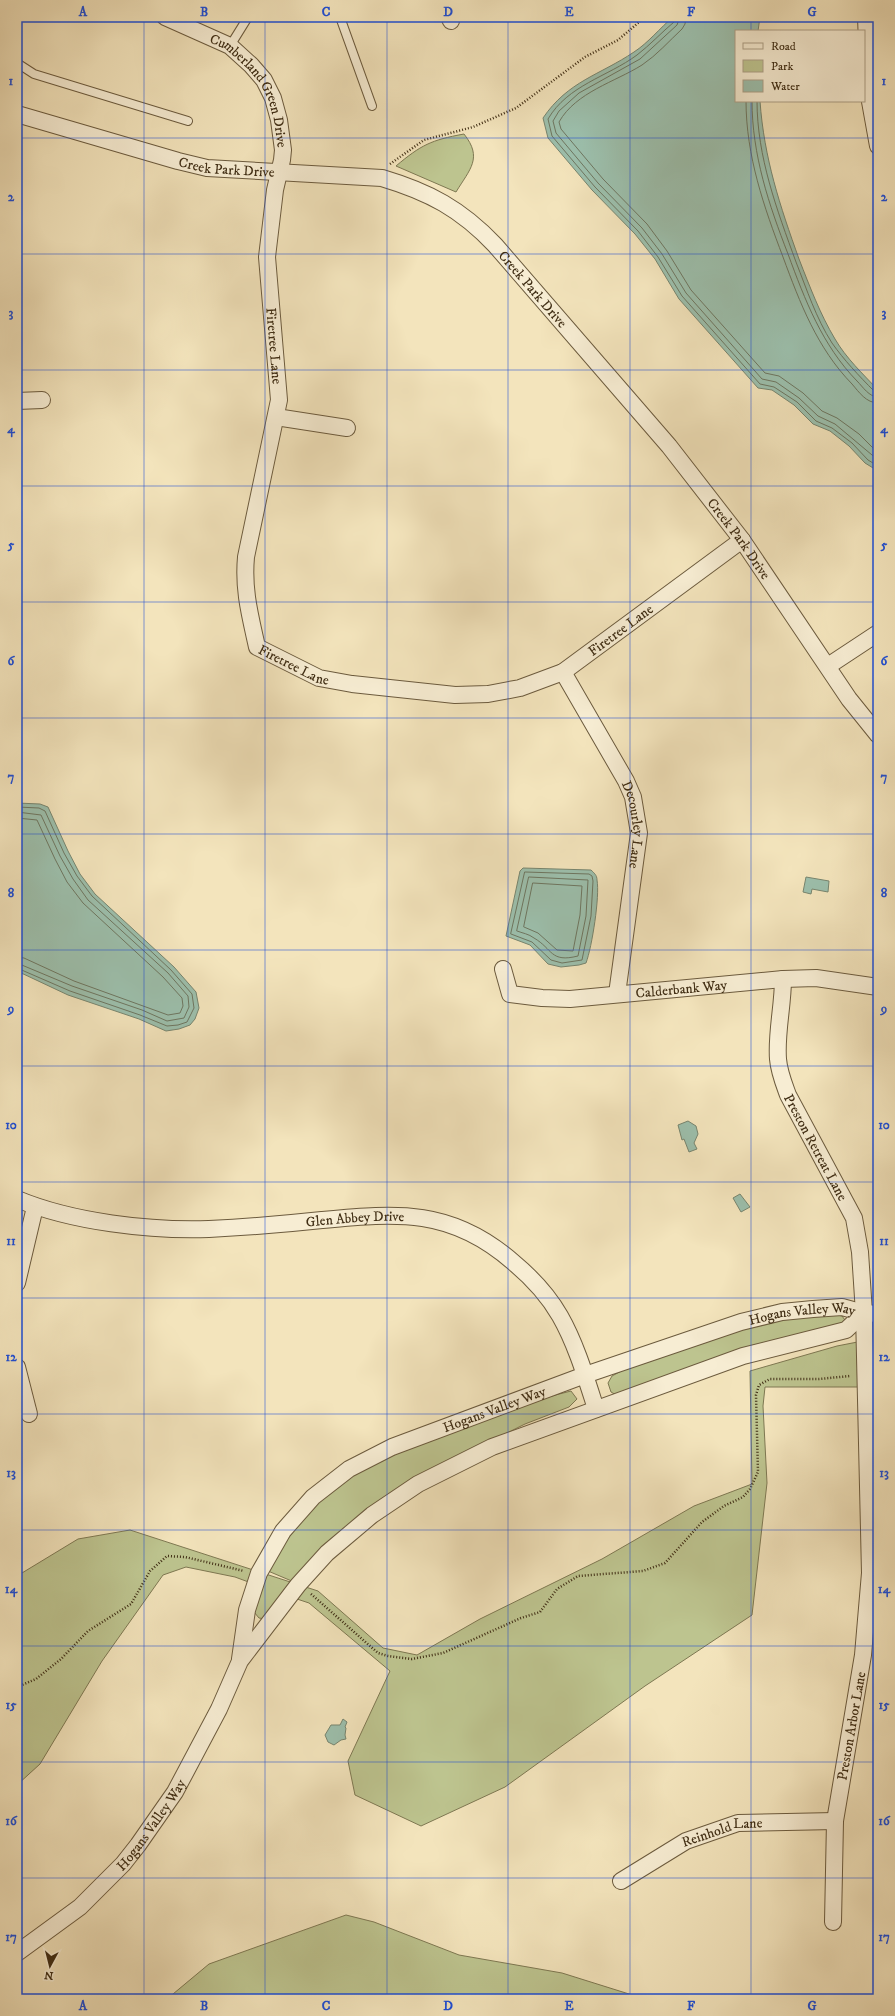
<svg xmlns="http://www.w3.org/2000/svg" width="895" height="2016" font-family="'IM FELL DW Pica',serif">
<style>
.green{fill:#bdc48f;stroke:#7e7852}
.water{fill:#9cbfac;stroke:#77856f}
.lines{fill:none;stroke-linecap:round;stroke-linejoin:round}
.shore{stroke:#6e7660;stroke-width:1}
.service-casing{stroke:#6c5b3e;stroke-width:10}
.minor-casing{stroke:#6c5b3e;stroke-width:18}
.path{stroke:#3f2d14;stroke-width:2.5;stroke-dasharray:1 2;stroke-linecap:butt}
.service{stroke:#f7edd3;stroke-width:8}
.minor{stroke:#f7edd3;stroke-width:16}
.grid{fill:none;stroke:#1d4ed8;stroke-width:1;stroke-opacity:0.55}
.labels{text-anchor:middle;stroke-width:3;stroke-linejoin:round;paint-order:stroke}
.street-label{font-size:14px;fill:#3f2d14;stroke:#f7edd3}
.neatline{fill:none;stroke:#1d4ed8;stroke-width:1.5}
.grid-label{font-size:13px;text-anchor:middle;font-weight:bold;fill:#1d4ed8}
</style>
<rect width="100%" height="100%" fill="#f3e4bc"/>
<filter id="stains"><feTurbulence type="fractalNoise" baseFrequency=".005" numOctaves="4"/><feColorMatrix values="0 0 0 0 .2 0 0 0 0 .09 0 0 0 0 .02 0 0 0 .5 -.17"/></filter>
<radialGradient id="worn" r=".72"><stop offset=".6" stop-color="#630" stop-opacity="0"/><stop offset="1" stop-color="#630" stop-opacity=".3"/></radialGradient>
<path class="green" d="M464 134C483 158 470 169 456 192L396 166C421 145 431 140 464 134Z
M830 1313 842 1316 845 1320V1324L618 1396 611 1392 608 1383 612 1376 625 1369 744 1329 776 1320Z
M878 1338V1387H765L763 1406 767 1483 752 1615 645 1686 505 1787 421 1826 355 1795 348 1761 390 1671 309 1603 285 1595 265 1619 259 1618 254 1612 262 1587 235 1577 186 1567 163 1575 102 1661 40 1764 17 1785V1576L78 1539 130 1530 318 1591 383 1648 417 1655 480 1619 602 1559 694 1506 752 1484 750 1371 837 1346Z
M571 1391 577 1399 569 1407 525 1424 423 1475 294 1582 268 1571C290 1530 324 1489 367 1468 396 1452 428 1442 459 1430 496 1415 533 1400 571 1391Z
M346 1915 374 1922 459 1955 562 1973 645 1999H167L209 1964Z"/>
<path class="water" d="M673 17H760L758 31H736V101H760C764 158 780 206 799 259 810 287 820 314 835 339 846 358 863 374 878 390V471L865 463 849 446 830 431 813 424 794 405 772 390 758 388 679 299 655 259 635 234 592 190 548 138 543 118C568 81 600 75 634 52 648 43 660 28 673 17Z
M17 803 40 804 48 807 68 851 80 874 95 894 174 967 196 992 199 1008 195 1019 190 1025 179 1029 166 1031 139 1019 68 995 17 971Z
M523 868 591 870C594 873 597 875 597 880 600 896 592 947 586 963L579 965 561 967 548 964 530 945 506 936 520 871Z
M806 877 829 881 828 892 812 889 811 894 803 892Z
M688 1121 696 1126 698 1134 694 1143 697 1149 689 1152 684 1139 682 1140 678 1125Z
M740 1194 750 1207 741 1212 733 1198Z
M343 1719 347 1722 345 1727 346 1728 345 1735 346 1739 341 1740 334 1745 328 1742 325 1735 331 1725H340Z"/>
<g class="lines">
<path class="shore" d="M675 17 674 22C662 32 650 45 637 55 607 77 568 85 548 119L552 136 595 187 638 231 658 257 682 296 760 384 774 387 797 402 816 421 832 428 852 443 868 460 878 466
M680 17 677 25 640 59 579 93 559 111 553 121 556 133 598 183 642 228 662 254 686 293 762 379 776 382 799 398 818 416 835 424 878 460
M686 17 685 24 682 29C669 41 657 55 642 65 615 82 576 92 559 122L561 129 603 179 647 224 667 251 691 290 765 373 779 376 803 393 822 411 837 418 859 434 878 453
M746 101C746 156 764 207 783 257 800 303 817 348 852 384 859 392 866 403 878 403
M752 101C752 155 769 205 788 254 805 300 822 345 857 381 863 387 869 397 878 397
M757 101C757 157 777 210 796 262 807 290 816 318 832 343 844 360 859 376 874 391L878 392
M17 807 39 808 45 811 64 853 77 876 92 896 171 970 192 994 194 1008 187 1022 178 1025 167 1026 140 1015 70 991 17 968
M17 812 41 815 60 856 73 879 88 900 168 973 188 996 189 1007 184 1018 167 1021 142 1010 72 986 17 963
M17 818 37 820 55 859 67 882 83 903 163 977 182 998 183 1006 180 1013 168 1015 74 981 24 958 17 957
M525 872 589 874 592 876 593 881 591 916 582 960 562 963 551 960 532 942 511 934Z
M529 877 588 880 586 916 578 956C550 963 553 949 534 938 529 934 522 933 517 931Z
M533 883 582 886 580 915 573 951 557 950 538 933 524 927Z"/>
<g class="service-casing">
<path id="service" d="M340 17 372 106
M230 46 248 17
M17 63 34 74 188 121"/>
</g>
<g class="minor-casing">
<g id="minor">
<path id="s1" d="M165 17 230 46 251 65 264 80 273 98 279 120 283 150 282 160 275 190 267 257 279 400 246 557C243 590 250 615 257 647L319 678 352 684 455 695 488 694 520 688 563 672 742 540"/>
<path d="M449 17 451 21"/>
<path d="M866 17 869 96 878 146"/>
<path id="s2" d="M17 114 178 161 207 168 382 178C429 192 461 209 495 245L669 446 742 540 849 699 878 735"/>
<path d="M17 401 42 400"/>
<path d="M276 417 347 428"/>
<path d="M828 666 878 633"/>
<path id="s3" d="M563 672 626 781 633 797 639 833 617 994"/>
<path id="s4" d="M503 969 510 994 542 998 570 999 783 979 816 978 878 987"/>
<path id="s5" d="M783 979C783 1006 776 1033 778 1059 779 1072 784 1084 788 1095L854 1218 860 1252 864 1313 870 1573 863 1655 835 1821 833 1922"/>
<path id="s6" d="M17 1199C72 1222 150 1231 209 1229 247 1227 285 1224 322 1220 398 1213 451 1208 513 1262 531 1277 548 1295 560 1316 576 1344 586 1378 596 1409"/>
<path d="M17 1283 35 1207"/>
<path d="M17 1367 29 1414"/>
<path id="s7" d="M240 1659 247 1610 259 1573 283 1531 313 1497 349 1469 392 1447 585 1375 741 1322 782 1312 813 1309 842 1307 864 1313 878 1314"/>
<path id="s8" d="M621 1881 686 1841 738 1823 835 1821"/>
<path id="s9" d="M17 1953 80 1907 123 1864 138 1845 175 1792 219 1709 240 1661 298 1585 327 1553 372 1515 418 1484 492 1447 743 1356 846 1330 864 1313"/>
</g>
</g>
<path class="path" d="M390 164 424 140 473 127 516 108 585 57 618 40 645 17
M311 1594 378 1653 388 1656 412 1659 443 1653 521 1618 540 1612 557 1589 578 1576 643 1571 665 1563 702 1522 724 1506 743 1497 750 1489 758 1472 756 1395 759 1385 770 1379H819L850 1376
M17 1687 36 1679 61 1659 88 1631 131 1604 150 1571 167 1556 185 1557 244 1571"/>
<use href="#service" class="service"/>
<use href="#minor" class="minor"/>
</g>
<path class="grid" d="M144 17V1999M265 17V1999M387 17V1999M508 17V1999M630 17V1999M751 17V31M751 101V1999M17 138H878M17 254H878M17 370H878M17 486H878M17 602H878M17 718H878M17 834H878M17 950H878M17 1066H878M17 1182H878M17 1298H878M17 1414H878M17 1530H878M17 1646H878M17 1762H878M17 1878H878"/>
<g class="labels">
<g class="street-label">
<text dy="5" stroke="none"><textPath href="#s1" startOffset="120">Cumberland Green Drive</textPath></text>
<text dy="5" stroke="none"><textPath href="#s2" startOffset="217">Creek Park Drive</textPath></text>
<text dy="5" stroke="none"><textPath href="#s2" startOffset="564">Creek Park Drive</textPath></text>
<text dy="5" stroke="none"><textPath href="#s1" startOffset="390">Firetree Lane</textPath></text>
<text dy="5" stroke="none"><textPath href="#s2" startOffset="888">Creek Park Drive</textPath></text>
<text dy="5" stroke="none"><textPath href="#s1" startOffset="1085">Firetree Lane</textPath></text>
<text dy="5" stroke="none"><textPath href="#s1" startOffset="737">Firetree Lane</textPath></text>
<text dy="5" stroke="none"><textPath href="#s3" startOffset="171">Decourley Lane</textPath></text>
<text dy="5" stroke="none"><textPath href="#s4" startOffset="198">Calderbank Way</textPath></text>
<text dy="5" stroke="none"><textPath href="#s5" startOffset="177">Preston Retreat Lane</textPath></text>
<text dy="5" stroke="none"><textPath href="#s6" startOffset="342">Glen Abbey Drive</textPath></text>
<text dy="5" stroke="none"><textPath href="#s7" startOffset="709">Hogans Valley Way</textPath></text>
<text dy="5" stroke="none"><textPath href="#s7" startOffset="385">Hogans Valley Way</textPath></text>
<text transform="translate(851 1726) rotate(-80)" y="5">Preston Arbor Lane</text>
<text dy="5" stroke="none"><textPath href="#s9" startOffset="187">Hogans Valley Way</textPath></text>
<text dy="5" stroke="none"><textPath href="#s8" startOffset="114">Reinhold Lane</textPath></text>
</g>
</g>
<rect width="895" height="2016" fill="none" stroke="#f3e4bc" stroke-width="44"/>
<rect x="735" y="30" width="130" height="72" fill="#f7edd3" stroke="#ada087"/>
<rect x="743" y="43" width="20" height="6" fill="#f7edd3" stroke="#ada087"/>
<text x="771" y="50" font-size="12" fill="#3f2d14">Road</text>
<rect x="743" y="60" width="20" height="12" fill="#bdc48f" stroke="#ada087"/>
<text x="771" y="70" font-size="12" fill="#3f2d14">Park</text>
<rect x="743" y="80" width="20" height="12" fill="#9cbfac" stroke="#ada087"/>
<text x="771" y="90" font-size="12" fill="#3f2d14">Water</text>
<g transform="translate(50 1966) rotate(187)" stroke="#f7edd3" stroke-width="3" paint-order="stroke">
<path d="M0-3L7 15L0 10L-7 15Z" fill="#3f2d14"/>
<text y="-6" font-size="11" font-weight="bold" text-anchor="middle" fill="#3f2d14">N</text>
</g>
<rect x="22" y="22" width="851" height="1972" class="neatline"/>
<g class="grid-label">
<text x="83" y="16">A</text>
<text x="204" y="16">B</text>
<text x="326" y="16">C</text>
<text x="448" y="16">D</text>
<text x="569" y="16">E</text>
<text x="691" y="16">F</text>
<text x="812" y="16">G</text>
<text x="11" y="85">1</text>
<text x="884" y="85">1</text>
<text x="11" y="201">2</text>
<text x="884" y="201">2</text>
<text x="11" y="317">3</text>
<text x="884" y="317">3</text>
<text x="11" y="433">4</text>
<text x="884" y="433">4</text>
<text x="11" y="549">5</text>
<text x="884" y="549">5</text>
<text x="11" y="665">6</text>
<text x="884" y="665">6</text>
<text x="11" y="781">7</text>
<text x="884" y="781">7</text>
<text x="11" y="897">8</text>
<text x="884" y="897">8</text>
<text x="11" y="1013">9</text>
<text x="884" y="1013">9</text>
<text x="11" y="1129">10</text>
<text x="884" y="1129">10</text>
<text x="11" y="1245">11</text>
<text x="884" y="1245">11</text>
<text x="11" y="1361">12</text>
<text x="884" y="1361">12</text>
<text x="11" y="1477">13</text>
<text x="884" y="1477">13</text>
<text x="11" y="1593">14</text>
<text x="884" y="1593">14</text>
<text x="11" y="1709">15</text>
<text x="884" y="1709">15</text>
<text x="11" y="1825">16</text>
<text x="884" y="1825">16</text>
<text x="11" y="1941">17</text>
<text x="884" y="1941">17</text>
<text x="83" y="2010">A</text>
<text x="204" y="2010">B</text>
<text x="326" y="2010">C</text>
<text x="448" y="2010">D</text>
<text x="569" y="2010">E</text>
<text x="691" y="2010">F</text>
<text x="812" y="2010">G</text>
</g>
<rect width="100%" height="100%" filter="url(#stains)"/>
<rect width="100%" height="100%" fill="url(#worn)"/>
</svg>
